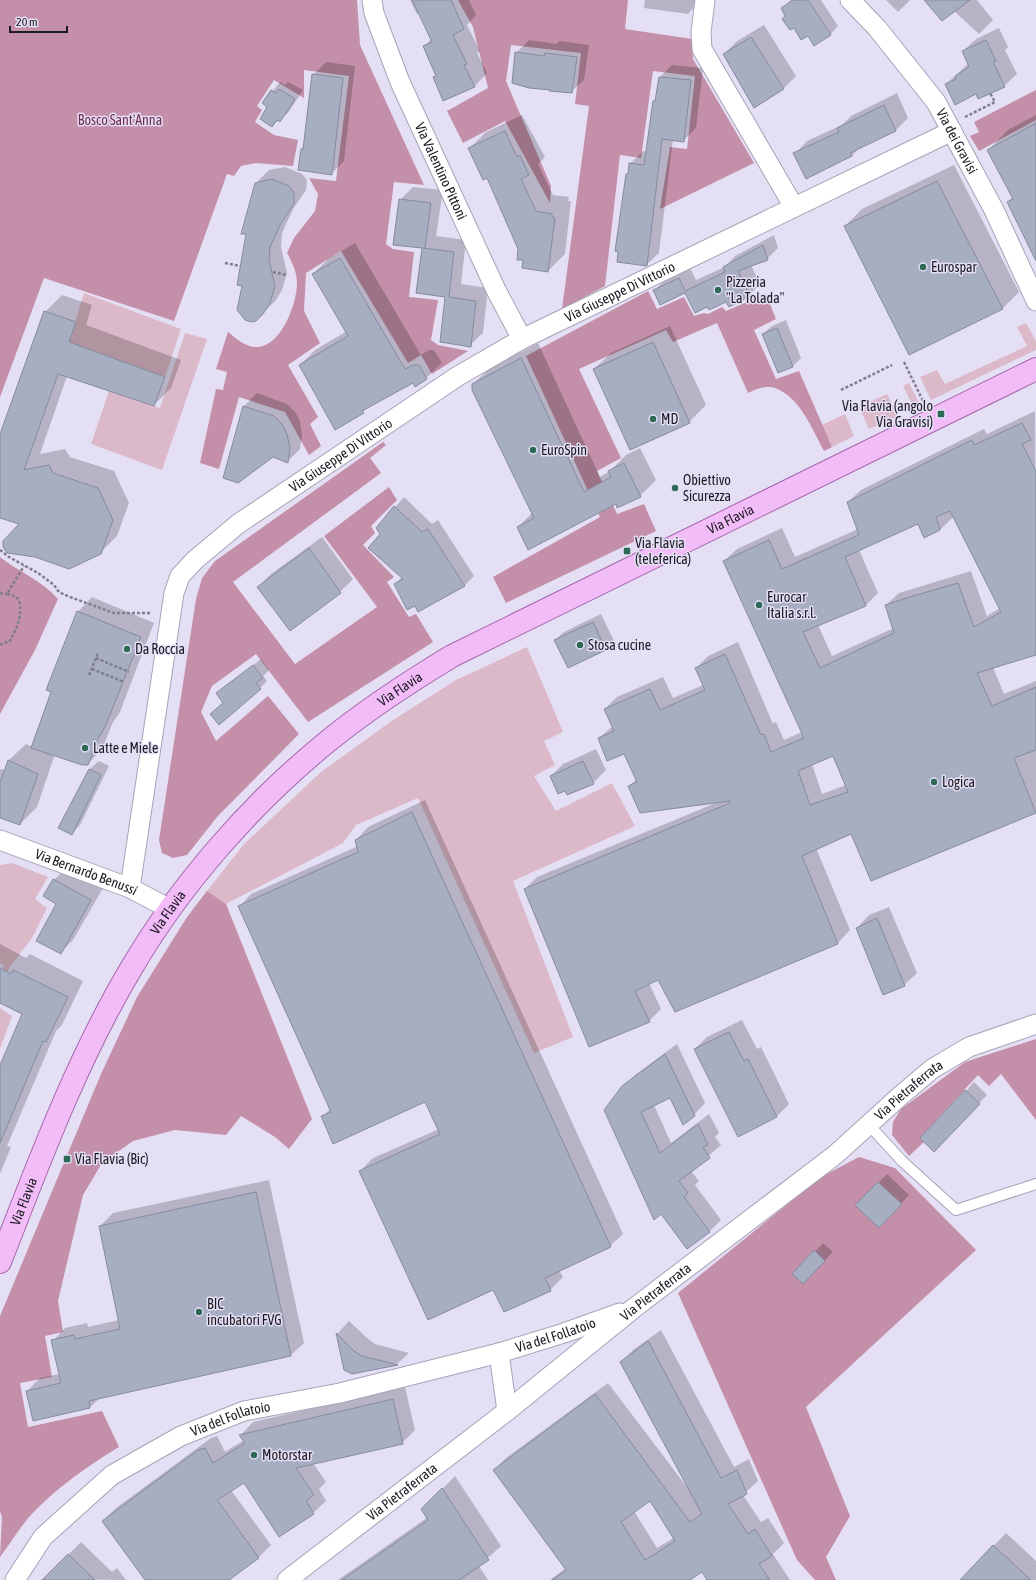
<svg xmlns="http://www.w3.org/2000/svg" width="1036" height="1580" font-family="'Asap Condensed',sans-serif">
<style>
.green{fill:#dcb9c9}
.forest{fill:#c48fa8}
.shadow{fill:#0003;fill-rule:evenodd}
.building{fill:#a7aec2;stroke:#858b9e;fill-rule:evenodd}
.lines{fill:none;stroke-linecap:round;stroke-linejoin:round}
.lane-casing{stroke:#a7a2b7;stroke-width:12}
.street-casing{stroke:#a7a2b7;stroke-width:21}
.primary-casing{stroke:#a266aa;stroke-width:24}
.path{stroke:#817d8c;stroke-width:2.5;stroke-dasharray:3 2;stroke-linecap:butt}
.lane{stroke:#fff;stroke-width:10}
.street{stroke:#fff;stroke-width:19}
.primary{stroke:#f2bcf8;stroke-width:22}
.poi-dot{fill:#2d6a56;stroke:#e5dff5;stroke-width:1.5}
.labels{text-anchor:middle;stroke-width:3;stroke-linejoin:round;paint-order:stroke}
.park-label{font-size:14px;fill:#702e51;stroke:#e5dff5}
.street-label{font-size:14px;fill:#1c1a22;stroke:#e5dff5}
.poi-label{font-size:14px;fill:#1c1a22;stroke:#e5dff5;text-anchor:start}
</style>
<rect width="100%" height="100%" fill="#e5dff5"/>
<path class="green" d="M84 293 181 329 165 377 69 342Z
M1026 323 1036 341V350L931 400 920 377 937 370 945 384 1027 346 1017 327Z
M185 333 207 339 162 470 91 444 109 391 160 408Z
M909 383 920 405 914 408 903 386Z
M887 394 898 416 869 429 859 407Z
M845 414 854 436 832 447 822 425Z
M527 647 563 732 544 741 555 765 534 776 556 811 612 783 635 826 513 881 573 1037 534 1053 418 798 356 825 343 843 226 904 207 891 244 844 321 772 393 720 456 680Z
M12 863 48 877 35 899 47 908 32 938 9 968 0 990V974L4 966 0 963V865Z
M0 1008 12 1016 0 1049Z"/>
<path class="forest" d="M0 0H357L360 45 424 185 394 182 386 244 393 249 414 252 409 297 438 300 431 340 438 345 468 351 432 374 421 355 408 363 341 251 306 273 304 311 320 343 288 365 318 417 310 424 321 446 309 455 285 412 239 397 219 469 200 463 216 389 223 390 227 372 216 369 228 332C237 339 246 348 258 347 282 345 297 303 297 283 297 272 292 262 287 253L294 238 315 211 318 194 309 178 336 181 349 76 304 70V98L274 80 257 106 262 110 255 122 274 135 298 140 293 166 256 163 241 166 234 176 227 174 174 321 44 278 0 397Z
M458 0H628L625 29 692 39 693 59 754 163 660 209 670 147 687 149 695 76 653 71 641 158 620 155 605 286 562 309 589 106 575 104 581 53 511 45 506 81 551 186 550 203 505 121 463 143 447 111 488 88 473 27Z
M1036 90V120L979 151 970 136 979 132 974 122Z
M648 291 657 309 684 297 694 316 704 313 708 314 722 307 726 311 766 294 776 319 754 330 776 379 799 371 832 447 824 451C812 429 800 397 775 388 766 385 756 389 748 393L717 323 673 342 666 330 579 369 621 458 597 471 617 514 644 504 656 531 506 603 493 577 600 517 526 356Z
M383 442 386 445 370 458 381 473 233 582 295 664 377 607 324 536 389 487 397 500 371 526 375 533 363 545 394 577 387 582 409 617 416 614 433 642 308 722 256 654 212 686 201 712 216 741 268 696 299 734 217 817 187 855 173 858 162 853 159 840 196 599 202 578 215 561Z
M0 557C19 572 41 580 58 599L35 650 0 714Z
M207 891 226 904 312 1119 289 1149 275 1137 241 1116 226 1135 175 1130 133 1141 102 1163 83 1195 58 1301 63 1332 45 1336 52 1377 20 1383 28 1427 102 1411 119 1447C86 1467 55 1489 29 1517 19 1529 10 1544 0 1557L2 1517 0 1511V1316L101 1074 137 997 187 917Z
M1036 1039V1120L1001 1074 989 1086 978 1075 920 1138 924 1142 909 1156 892 1135 893 1122 901 1109 965 1062Z
M859 1157 895 1168 976 1250 806 1407 850 1516 826 1557 836 1580H815L797 1560 678 1293 821 1177Z"/>
<path class="shadow" d="M410 0H469L476 15 467 25 480 51 477 53 487 73 475 86 444 99 434 78 437 75 424 47 431 39 419 13 417 14Z
M645 0H701L688 14 644 8Z
M791 0H821L838 26 830 35 787 16 782 9Z
M886 0H910L898 12Z
M929 0H977L993 20 979 34 954 11Z
M764 25 796 76 784 88 754 107 724 54 737 41Z
M999 28 1008 47 1005 50 1017 74 1004 86 977 93 946 84 969 63 963 51 976 39Z
M529 40 556 44 559 41 589 45 584 80 571 92 551 89 516 53Z
M326 62 355 66 344 161 331 174 302 149 304 146 313 75Z
M672 65 703 68 696 128 684 140 673 139 659 253 646 265 627 174 629 172 630 164 643 151 647 152 654 102 657 99 660 77Z
M280 82 285 85 288 82 303 90 288 113 272 125 268 106 263 103Z
M897 93 908 118 896 130 860 147 852 156 806 178 795 154 807 141 842 125 851 116Z
M522 115 545 157 538 164 553 195 569 197 568 201H571L565 254 548 271 524 260 487 176 469 149 486 132Z
M1036 115V258L1008 202 1013 197 988 150 1008 130Z
M954 165 1019 292 1003 308 845 226 862 209Z
M285 167 302 174 307 180 306 190 293 209 282 233 281 247 287 273 282 290 276 300 263 313 245 319 238 310 243 285 256 183 269 170Z
M413 187 443 190 436 236 466 240 461 284 488 288 483 333 470 345 446 296 417 292 423 247 400 200Z
M774 235 778 248 767 259 751 265 760 284 749 295 707 305 686 291 655 290 666 279 690 268 696 280 725 267 735 256Z
M355 243 421 355 429 350H434L442 363 426 378 413 381 369 406 363 412 300 365 315 350 347 331 313 274 328 259Z
M62 295 92 305 86 325 181 360 171 388 154 405 67 376 40 454 65 449 70 457 114 471 129 503 117 536 100 553 0 516V437L45 312Z
M786 320 801 358 793 366 778 371 763 334 772 326Z
M670 326 706 405 689 422 594 369 611 353Z
M538 343 600 477 610 471 626 455 640 448 656 480 640 496 518 527 532 513 473 384 490 368Z
M257 393 287 404 295 412 300 421 302 435 300 449 288 461 273 456 224 478 244 406Z
M1035 411 1036 654 993 667 1004 694 1036 681V812L871 880 851 833 816 848 850 930 838 943 675 1010 659 978 649 983 661 1009 649 1021 525 889 537 877 718 802 629 786 637 779 625 753 599 738 613 726 605 709 617 697 663 677 673 698 703 685 696 668 708 656 738 642 773 724 776 722 784 740 802 732 724 561 737 549 782 528 795 557 858 529 848 502 861 490 984 429 987 434ZM954 516 1000 608 987 616 971 571 899 593 886 605 894 628 832 656 818 625 866 605 878 593 859 550 918 523 940 530ZM834 755 846 785 822 794 812 764Z
M404 497 432 524 438 520 474 576 465 585 419 611 416 605 395 584 402 577 377 528Z
M322 537 353 579 340 592 258 587 271 574Z
M92 597 154 623 120 712 113 722 102 749 88 764 45 751 54 757 37 807 20 824 0 817V769L6 770 9 760 26 744 32 747 78 612Z
M601 614 614 641 605 649 555 640 564 632Z
M261 659 269 670 263 676 267 681 260 688 211 714 224 702 218 693Z
M596 749 606 770 593 783 551 776 563 764Z
M99 761 109 766 80 825 72 833 59 828 90 769Z
M425 800 623 1234 610 1246 559 1270 563 1277 550 1290 493 1289 360 1171 373 1158 439 1129 426 1100 322 1117 331 1108 239 907 251 894 358 846 356 840 368 827Z
M67 867 103 888 73 940 61 952 54 880Z
M889 907 917 973 904 985 857 928 869 915Z
M0 944 26 958 30 954 83 981 62 1025 56 1031 7 1146 11 1147 0 1174V1068L24 1013 0 1001Z
M742 1020 757 1049 761 1047 789 1104 777 1116 738 1135 695 1049 707 1037Z
M677 1044 705 1103 694 1115 670 1097 654 1105 671 1143 709 1114 719 1133 715 1137 721 1145 691 1171 699 1181 695 1185 721 1220 710 1231 687 1247 623 1087 635 1075Z
M974 1082 987 1095 942 1142 966 1091Z
M887 1174 909 1195 879 1227 857 1205Z
M269 1180 304 1343 291 1355 100 1398 90 1407 34 1420 27 1391 40 1378 60 1374 53 1341 65 1328 87 1323 88 1327 119 1320 100 1226 113 1213Z
M823 1243 833 1252 811 1275 793 1274Z
M349 1321 367 1338 375 1344 409 1353 397 1364 352 1373 345 1369 337 1334Z
M661 1330 734 1467 749 1459 758 1481 743 1495 761 1522 768 1518 784 1543 773 1554 790 1580H708L702 1571 688 1580H550L566 1568 494 1470 506 1458 608 1383 693 1495 621 1362 633 1350ZM650 1499 675 1537 657 1548 634 1511Z
M405 1387 415 1430 402 1443 313 1463 326 1482 319 1489 326 1501 313 1513 244 1482 231 1490 271 1545 258 1558 227 1580H147L103 1521 116 1508 211 1438 217 1436 225 1452 244 1440 241 1435 253 1422Z
M455 1476 501 1546 479 1566 488 1580H338L428 1517 423 1509Z
M1006 1533 1036 1561V1580H961Z
M81 1542 112 1572 117 1568 126 1580 44 1579Z"/>
<path class="building" d="M412 0H451L464 29 453 35 467 64 464 65 475 87 443 101 433 77 436 76 423 46 432 42Z
M793 0H808L831 35 814 46 808 36 801 40 794 28 790 30 782 19 785 16 781 8Z
M924 0H970L942 21Z
M751 37 784 89 754 108 723 54Z
M986 40 996 61 993 62 1005 87 978 99 976 94 955 105 945 84 956 79 955 76 969 67 962 51Z
M515 52 544 56 545 53 577 57 572 93 549 91 550 90 529 88 512 83Z
M312 74 343 78 332 175 298 170 301 149H303Z
M659 77 691 80 684 142 662 139 647 266 617 262 618 252 615 251 626 174H628L629 163 644 165 653 101H655Z
M279 89 295 99 280 122 277 120 272 127 260 119 267 107 262 103 271 90 276 93Z
M884 105 896 131 850 153 852 156 806 179 793 153 839 132 837 128Z
M1036 123V261L1007 202 1013 199 987 150Z
M505 131 517 157 520 155 529 175 521 179 536 211 552 214V217L555 218 548 272 522 268 523 260H517L518 249 487 178 483 180 468 148Z
M272 179 289 186 294 193V204L281 223 270 247 269 260 275 286 270 303 263 314 256 321 251 322 245 320 237 310 242 286 237 285 246 234H241L255 183Z
M937 181 1003 309 909 355 844 226Z
M399 199 431 203 425 248H423L454 252 449 297 476 301 471 347 440 342 445 297 416 293 422 248 393 245Z
M763 245 768 260 738 271 750 296 729 307 726 302 709 310 707 307 695 313 685 293 660 305 653 290 679 278 685 291 725 272 723 267Z
M340 258 405 369 413 365H419L427 379 415 387 413 383 362 411 364 413 335 430 299 365 348 336 312 274Z
M44 311 76 322 69 342 165 377 154 406 58 374 24 470 49 465 53 473 98 488 113 520 101 554 69 569 35 557 7 553 3 547V541L19 524 0 518V434Z
M777 328 793 367 778 373 762 334Z
M653 342 690 423 630 450 593 369Z
M521 358 584 492 611 477 608 471 624 463 641 497 617 508 616 504 528 550 517 527 534 518 472 390V384Z
M243 406 274 416 282 424 287 434 290 448 288 463 273 457 238 483 223 478Z
M1022 423 1031 440 1022 444 1036 471V655L977 673 992 706 1036 687V750L1014 758 1036 813 871 881 851 834 802 856 838 944 675 1012 658 980 635 991 650 1022 589 1047 524 889 730 803V801L640 813 628 786 637 782 624 754 607 761 598 738 614 731 604 709 650 689 660 710 705 690 695 668 725 654 761 735 764 734 771 752 804 738 723 561 769 540 782 569 859 535 847 502 972 440 974 445ZM950 511 1001 612 974 627 958 583 913 596 885 605 894 633 820 668 803 632 866 606 845 557 918 524 924 538 940 530 936 517ZM833 756 848 792 810 805 798 771Z
M394 506 422 532 428 529 465 586 418 612 415 606 407 610 394 584 403 579 368 548 380 534 376 528Z
M309 548 341 593 290 631 257 587Z
M77 611 141 637 105 727 99 737 88 765H82L31 748 51 692 46 690Z
M593 622 606 650 568 668 554 640Z
M253 665 263 678 256 683 261 689 219 725 210 714 223 703 216 693Z
M8 760 38 774 20 825 0 818V783Z
M583 761 594 784 567 795 565 791 558 794 550 776Z
M89 769 101 775 72 835 58 828Z
M412 812 611 1247 545 1278 551 1291 504 1312 493 1290 428 1320 359 1171 440 1134 425 1102 333 1144 321 1116 331 1112 238 906 358 852 355 840Z
M53 879 91 900 61 954 36 941 56 904 43 896Z
M877 918 905 986 883 995 856 928Z
M0 968 11 974 13 970 68 997 46 1042 43 1041 0 1143V1065L22 1014 0 1003Z
M729 1032 744 1061 748 1059 777 1117 738 1137 694 1049Z
M665 1054 695 1116 683 1125 670 1098 641 1112 660 1153 698 1124 708 1145 703 1147 710 1158 679 1181 688 1193 684 1197 710 1232 687 1249 661 1214 654 1220 604 1110 622 1086Z
M965 1090 980 1104 934 1152 920 1138Z
M878 1182 902 1204 879 1228 855 1205Z
M256 1192 291 1356 89 1401 90 1408 33 1421 26 1391 61 1383 51 1340 74 1335 75 1339 120 1329 99 1226Z
M814 1250 825 1261 803 1284 792 1274Z
M336 1333 354 1351 362 1356 398 1365 352 1374 344 1370Z
M648 1341 721 1478 737 1470 747 1494 728 1504 748 1534 755 1529 772 1556 759 1564 770 1580H707L702 1572 690 1580H552L566 1570 493 1470 595 1394 690 1522 702 1514 620 1362ZM650 1501 675 1541 645 1560 621 1522Z
M393 1399 403 1444 296 1468 314 1495 306 1501 314 1514 279 1537 244 1483 217 1500 259 1558 229 1580H145L102 1521 198 1450 205 1448 213 1463 245 1443 239 1435Z
M442 1488 489 1560 459 1580H342L428 1520 421 1509Z
M993 1545 1031 1580H960Z
M68 1554 95 1580H42Z"/>
<g class="lines">
<g class="lane-casing">
<path id="lane" d="M869 1125 902 1161 956 1210 1036 1184"/>
</g>
<g class="street-casing">
<g id="street">
<path id="s1" d="M372 0 374 13 400 82 496 290 522 339"/>
<path d="M705 0 701 32 702 49 794 207"/>
<path id="s2" d="M850 0 877 28 936 102 994 210 1036 301"/>
<path id="s3" d="M0 840 130 888 170 909"/>
<path id="s4" d="M130 888 174 593 180 576 195 560 238 524 458 376 522 339 952 131"/>
<path d="M499 1353 507 1411"/>
<path id="s5" d="M15 1580 43 1537 112 1475 181 1436 244 1411 340 1393 499 1353 564 1333 620 1313"/>
<path id="s6" d="M287 1580 507 1411 634 1308 835 1155 899 1097 932 1069 969 1047 1036 1024"/>
</g>
</g>
<g class="primary-casing">
<g id="primary">
<path id="s7" d="M0 1262C39 1162 77 1059 132 967 181 884 252 803 327 742 366 710 409 682 452 656L1036 369"/>
</g>
</g>
<path class="path" d="M965 117 995 102 990 93
M225 263 240 266
M273 272 287 275
M904 362 924 403
M841 390 892 365
M0 550 9 557 38 573 54 585 59 592 70 597 114 613H150
M0 593 7 594
M0 645 3 643 9 642C17 629 23 615 19 600L15 596 7 594 24 566
M96 658 129 672
M92 669 124 682
M89 675 98 653"/>
<use href="#lane" class="lane"/>
<use href="#street" class="street"/>
<use href="#primary" class="primary"/>
</g>
<g class="poi-dot">
<circle cx="923" cy="267" r="4"/>
<circle cx="718" cy="290" r="4"/>
<rect x="937" y="410" width="8" height="8" rx="2"/>
<circle cx="653" cy="419" r="4"/>
<circle cx="533" cy="450" r="4"/>
<circle cx="675" cy="488" r="4"/>
<rect x="623" y="547" width="8" height="8" rx="2"/>
<circle cx="759" cy="605" r="4"/>
<circle cx="580" cy="645" r="4"/>
<circle cx="127" cy="649" r="4"/>
<circle cx="85" cy="748" r="4"/>
<circle cx="934" cy="782" r="4"/>
<rect x="63" y="1155" width="8" height="8" rx="2"/>
<circle cx="199" cy="1312" r="4"/>
<circle cx="254" cy="1455" r="4"/>
</g>
<g class="labels">
<g class="park-label">
<text x="120" y="125">Bosco Sant'Anna</text>
</g>
<g class="street-label">
<text dy="5" stroke="none"><textPath href="#s2" startOffset="178">Via dei Gravisi</textPath></text>
<text dy="5" stroke="none"><textPath href="#s1" startOffset="185">Via Valentino Pittoni</textPath></text>
<text dy="5" stroke="none"><textPath href="#s4" startOffset="842">Via Giuseppe Di Vittorio</textPath></text>
<text dy="5" stroke="none"><textPath href="#s4" startOffset="518">Via Giuseppe Di Vittorio</textPath></text>
<text dy="5" stroke="none"><textPath href="#s7" startOffset="1085">Via Flavia</textPath></text>
<text dy="5" stroke="none"><textPath href="#s7" startOffset="713">Via Flavia</textPath></text>
<text dy="5" stroke="none"><textPath href="#s3" startOffset="92">Via Bernardo Benussi</textPath></text>
<text dy="5" stroke="none"><textPath href="#s7" startOffset="389">Via Flavia</textPath></text>
<text dy="5" stroke="none"><textPath href="#s6" startOffset="792">Via Pietraferrata</textPath></text>
<text dy="5" stroke="none"><textPath href="#s7" startOffset="65">Via Flavia</textPath></text>
<text dy="5" stroke="none"><textPath href="#s6" startOffset="468">Via Pietraferrata</textPath></text>
<text dy="5" stroke="none"><textPath href="#s5" startOffset="612">Via del Follatoio</textPath></text>
<text dy="5" stroke="none"><textPath href="#s5" startOffset="276">Via del Follatoio</textPath></text>
<text dy="5" stroke="none"><textPath href="#s6" startOffset="145">Via Pietraferrata</textPath></text>
</g>
<g class="poi-label">
<text x="931" y="272">Eurospar</text>
<text x="726" y="287">Pizzeria<tspan x="726" dy="16">"La Tolada"</tspan></text>
<text x="933" y="411" text-anchor="end">Via Flavia (angolo<tspan x="933" dy="16">Via Gravisi)</tspan></text>
<text x="661" y="424">MD</text>
<text x="541" y="455">EuroSpin</text>
<text x="683" y="485">Obiettivo<tspan x="683" dy="16">Sicurezza</tspan></text>
<text x="635" y="548">Via Flavia<tspan x="635" dy="16">(teleferica)</tspan></text>
<text x="767" y="602">Eurocar<tspan x="767" dy="16">Italia s.r.l.</tspan></text>
<text x="588" y="650">Stosa cucine</text>
<text x="135" y="654">Da Roccia</text>
<text x="93" y="753">Latte e Miele</text>
<text x="942" y="787">Logica</text>
<text x="75" y="1164">Via Flavia (Bic)</text>
<text x="207" y="1309">BIC<tspan x="207" dy="16">incubatori FVG</tspan></text>
<text x="262" y="1460">Motorstar</text>
</g>
</g>
<path d="M10 26v6h57v-6" fill="none" stroke="#1c1a22" stroke-width="2"/>
<text x="16" y="26" font-size="12" fill="#1c1a22" stroke="#e5dff5" stroke-width="3" paint-order="stroke">20 m</text>
</svg>
